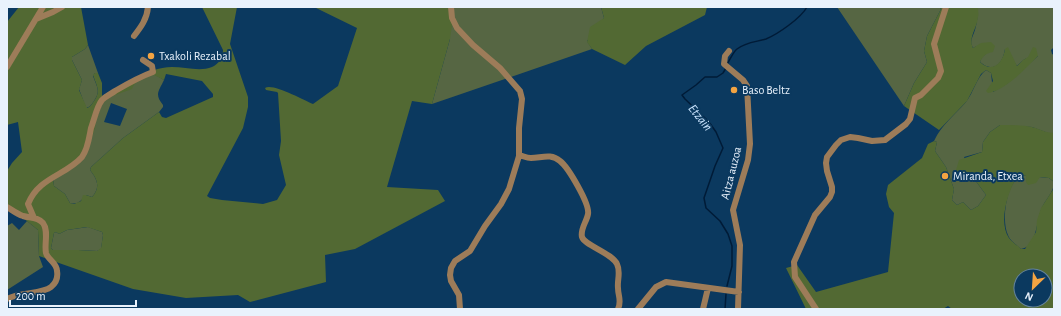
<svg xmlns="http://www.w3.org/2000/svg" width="1061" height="316" font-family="'Alegreya Sans',sans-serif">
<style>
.green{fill:#566643;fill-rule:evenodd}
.forest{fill:#526933;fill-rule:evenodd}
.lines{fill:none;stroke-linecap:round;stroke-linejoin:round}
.stream{stroke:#001b37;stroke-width:1.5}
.minor{stroke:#9d7c59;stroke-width:6}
.poi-dot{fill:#f3a442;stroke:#0b395f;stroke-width:1.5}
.labels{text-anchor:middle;stroke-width:4;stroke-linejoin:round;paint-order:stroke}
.poi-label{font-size:12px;fill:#e9f2fc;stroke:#0b395f;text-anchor:start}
.street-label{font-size:12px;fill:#e9f2fc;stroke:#0b395f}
.water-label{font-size:13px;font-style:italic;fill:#cbe5ff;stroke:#0b395f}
</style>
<rect width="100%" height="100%" fill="#0b395f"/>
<path class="green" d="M450 7H601L604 18 587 41 592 49 432 104 450 39Z
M837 7H939L941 9 927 36 924 51 927 62 914 83 904 106Z
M978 7H1054V47L1051 50 1052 54 1054 55V133H1048L1032 127 1000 125 990 132 983 142 982 152 964 157 975 180 986 195 978 206 971 210 963 202 957 205 952 200 954 189 946 167 935 151 937 142 934 141C942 124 954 116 966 102 974 92 976 78 986 70L991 73 993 92 1008 83 1038 56C1024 58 1026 58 1017 66L1005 49C1003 63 994 74 980 62L982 57 987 53 977 46 973 48C969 40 973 37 975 30 977 23 978 14 978 7Z
M88 45 98 73H95L93 76C97 87 101 91 94 101 91 105 90 107 86 108L79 89 82 80 72 60V57L85 49Z
M154 74 164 80C159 91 154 94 163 105V107L159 112 123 138 91 167 90 170C97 179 101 187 92 197L86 195C81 201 78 205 70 203L65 194 54 186 53 178 96 120 104 99C121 91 136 80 154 74ZM111 103 127 109 120 126 104 122Z
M1022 175 1026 176V182L1035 183 1039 177 1049 178 1054 182C1054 193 1045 199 1041 210 1036 222 1037 247 1021 249 1017 245 1010 241 1008 235 1001 221 1006 182 1022 175Z
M27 221 38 230 39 256 43 267 7 290V226L12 223 19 230Z
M88 227 102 232 103 235 101 249 97 251 78 250H53L51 248 54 233 56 232 59 234 67 230Z"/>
<path class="forest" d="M19 7H81L88 45 85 49 72 57V60L82 80 79 90 87 108C90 107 91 105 94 101 101 91 97 87 93 75L95 73H98L102 83V96C124 84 146 68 172 67 185 67 200 72 212 67 219 64 223 57 223 50L202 7H237L230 44 248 97V107L243 128 207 196 210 198 222 200 263 204 277 200 286 185 279 155 281 141 278 93 277 92 266 90 265 88C273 83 303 100 313 104L338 86 357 28 314 7H450L452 25 450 39 432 104 412 101 387 187 438 190 445 201 355 249 325 255 326 282 250 302 238 295 186 298 133 289 39 256 38 230 7 205V171L12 163 22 152 18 122 7 125V22ZM166 74 202 81 213 94V97L166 118 162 117 159 112 123 138 91 167 90 170C97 179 101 187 92 197L86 195H83L81 201 74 204 70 203 65 194 54 186 53 178 83 158 89 146 95 128 96 120 104 99 132 89C136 79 144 77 154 75L164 80ZM87 227 102 232 103 235 101 248 97 251 78 250H53L51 248 54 233 56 232 59 234 67 230Z
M601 7H707L705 15 646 46 625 65 592 49 587 42 590 27 604 18Z
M939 7 978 8C978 11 979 14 978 17 977 29 968 37 973 48L981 43 991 42 995 46 993 52C986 53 983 56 980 62 993 74 1003 62 1005 49L1008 47 1017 66 1023 60 1028 57 1033 47 1036 48 1038 56C1026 68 1005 91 988 93L986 91 993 81 991 73 986 70 981 74 967 101 939 130 904 106 914 83 927 62 924 51 927 36 941 9Z
M1000 125C1011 125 1022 125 1032 127 1040 129 1046 133 1054 133V182L1049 178 1040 177 1036 183 1028 185 1026 182V176L1022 175 1017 177C1008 191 998 222 1009 238 1012 242 1017 245 1021 249H1025L1036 232 1037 220 1041 208 1054 188V309H952L948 306 943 309H806L786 268 797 265 816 292 888 272 894 213 889 207 886 194 888 185 922 158 928 144 934 141 937 142 935 151 946 167 954 189 952 200 957 205 963 202 971 210 978 206 986 195 975 180C967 181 961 181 954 177L959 160 982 152 983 142 990 132ZM1021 276H1045V300H1021Z"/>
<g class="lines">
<path class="stream" d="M727 64C730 60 733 52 737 49 746 42 756 42 766 39 778 34 801 18 807 7
M726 68 723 73 717 77H705L696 85 682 95 685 99 709 122 716 132 723 148 715 166 704 198 706 208 720 221 728 234 732 246V266L727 286
M725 309 726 294"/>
<path class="minor" d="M451 7 452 18 457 28 473 45 500 68 520 91 522 99 519 128V156L509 189 501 204 485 226 470 251 455 261 451 268 450 275 451 281 459 295 460 309
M36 19 53 12 62 7
M134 36C141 27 147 19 148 7
M729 51 725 56 724 64 743 80 747 86 750 144 748 160 733 210 740 245 738 309
M7 67 43 7
M519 155C523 156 527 158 531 158 541 158 551 153 560 161 568 167 590 204 588 214 587 221 580 229 582 237 584 245 612 253 617 264 621 272 617 280 618 288 618 296 622 301 618 309
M7 207C12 210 17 214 23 216 30 218 38 217 43 223 49 231 44 244 46 253 48 260 57 263 57 271 58 277 56 283 51 287 43 294 19 292 7 299
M34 218 28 204C39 177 65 176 82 157 88 149 89 138 91 128 94 120 97 106 102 100 106 96 111 94 115 91 127 84 139 77 153 72L152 66 143 60
M638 309 656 287 666 282 739 292
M703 309 708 288
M816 309 795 277 794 262 815 215 830 197 832 192V187L827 171 826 163 827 157 836 145 841 140 850 137 858 138 872 141 885 140 906 124 910 119 915 98 921 95 938 78 941 71 934 44 946 7"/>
</g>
<g class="poi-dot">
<circle cx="151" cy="56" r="4"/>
<circle cx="734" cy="90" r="4"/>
<circle cx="945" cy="176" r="4"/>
</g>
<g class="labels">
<g class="poi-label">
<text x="159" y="60">Txakoli Rezabal</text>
<text x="742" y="94">Baso Beltz</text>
<text x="953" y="180">Miranda, Etxea</text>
</g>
<g class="street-label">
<text transform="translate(731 173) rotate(-76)" y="4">Aitza auzoa</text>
</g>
<g class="water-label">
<text transform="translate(701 117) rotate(51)" y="5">Etzain</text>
</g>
</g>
<rect width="1061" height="316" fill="none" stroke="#e9f2fc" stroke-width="16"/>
<g transform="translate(1033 288) rotate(205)"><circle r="19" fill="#0b395f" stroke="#64839e"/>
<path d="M0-3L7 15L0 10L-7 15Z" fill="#f3a442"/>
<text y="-6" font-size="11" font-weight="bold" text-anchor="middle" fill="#e9f2fc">N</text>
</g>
<path d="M10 300v6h126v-6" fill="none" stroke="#e9f2fc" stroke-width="2"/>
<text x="16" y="300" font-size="12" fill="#e9f2fc" stroke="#0b395f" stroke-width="3" paint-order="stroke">200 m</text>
</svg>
